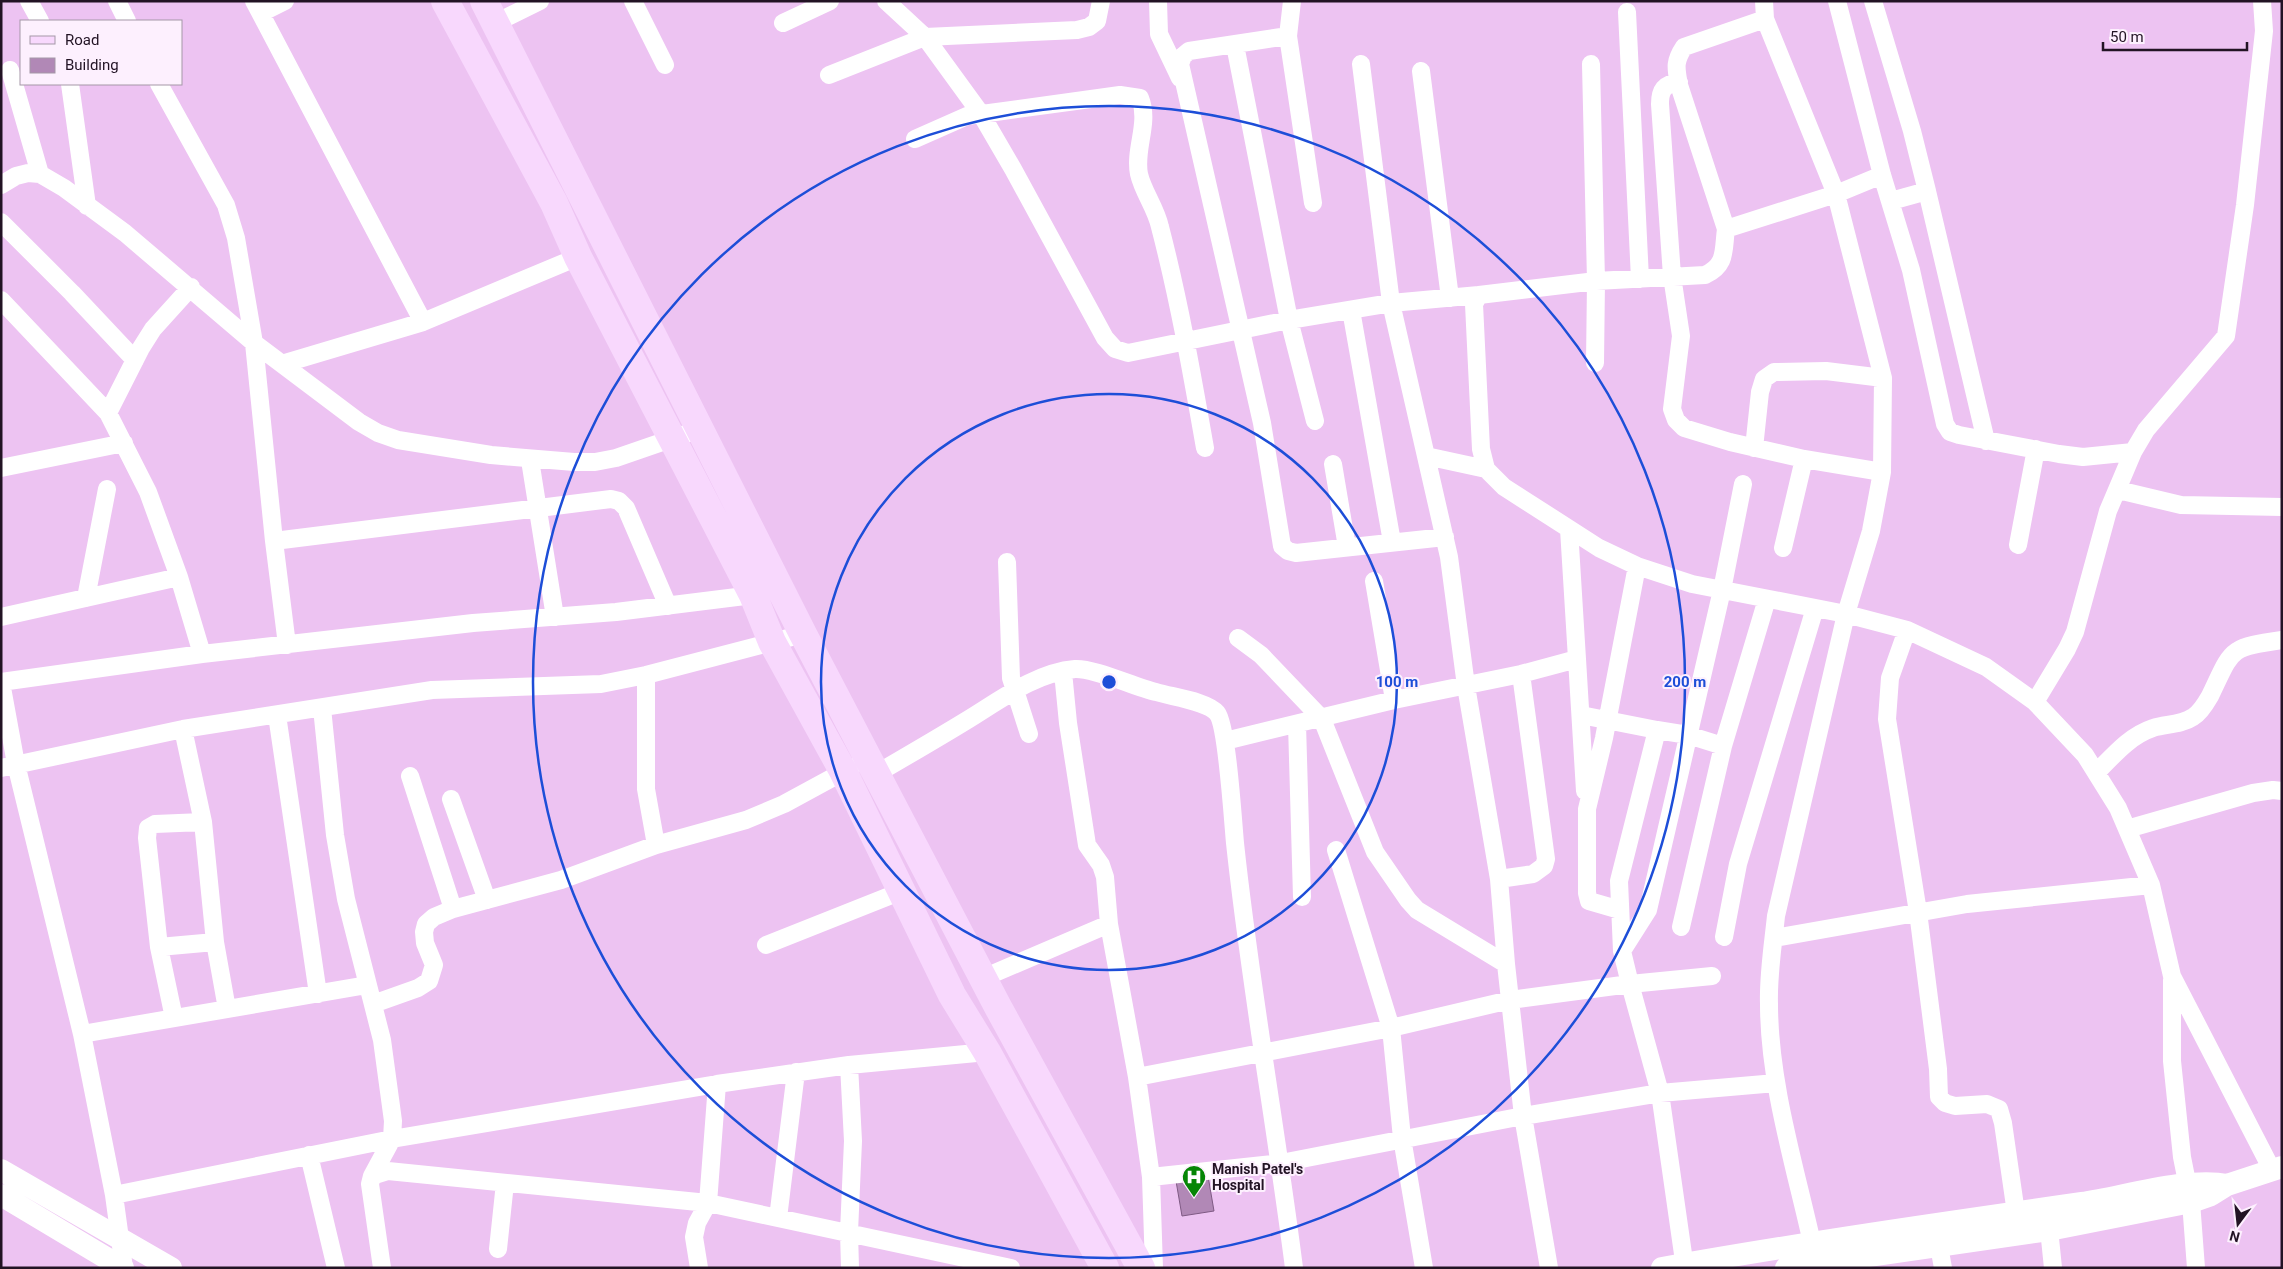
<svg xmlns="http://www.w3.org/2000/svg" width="2283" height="1269" font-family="Roboto,sans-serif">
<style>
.building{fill:#b188b6;stroke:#7f5a84}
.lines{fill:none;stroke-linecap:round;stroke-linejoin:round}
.minor{stroke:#fff;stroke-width:18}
.tertiary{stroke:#fff;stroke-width:22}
.primary{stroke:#f8d8fd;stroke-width:28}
.ring{fill:none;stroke:#1d4ed8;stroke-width:2.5}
.labels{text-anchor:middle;stroke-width:4;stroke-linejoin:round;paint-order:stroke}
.poi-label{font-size:14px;font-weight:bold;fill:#221324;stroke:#fdf0fe;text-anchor:start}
.centre{fill:#1d4ed8;stroke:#fdf0fe;stroke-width:2.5}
.ring-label{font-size:15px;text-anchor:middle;font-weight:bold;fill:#1d4ed8;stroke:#fdf0fe;stroke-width:4;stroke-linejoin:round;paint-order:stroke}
</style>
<rect width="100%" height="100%" fill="#edc3f2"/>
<path class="building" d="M1208 1176 1214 1211 1182 1216 1176 1181Z"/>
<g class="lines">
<path class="minor" d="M29 1 40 21
M117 1 127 21
M254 1 423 322
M633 1 665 65
M886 1 925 37 981 114 1013 169 1105 338 1115 349 1128 353 1289 320 1391 303 1361 64
M1158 1 1159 34 1180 78
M1292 1 1288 36 1313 203
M1764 1 1765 19 1836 194 1883 378 1882 472 1871 531 1846 614 1776 916C1773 945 1768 975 1769 1004 1769 1083 1795 1166 1812 1243L1811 1255
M1837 1 1882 175 1911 270 1945 424 1950 432 1959 435 2059 454 2083 457 2133 452
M1873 1 1912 131 1927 191 1891 201
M1627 12 1640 279
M261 13 285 1
M495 23 540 1
M783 23 830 1
M1288 36 1189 51 1183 56 1180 64 1262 423 1282 546 1288 551 1296 553 1445 537
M1235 45 1289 320 1315 421
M1591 64 1596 281 1595 363
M10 70 40 174
M1421 71 1450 298
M829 75 925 37 1077 30 1089 27 1097 21 1101 1
M1679 82C1664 84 1660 90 1660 104L1672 276 1681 336 1672 409 1676 420 1684 428 1730 442 1804 459
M70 84 87 206
M159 84 226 205 236 238 254 343 274 541 287 645
M915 139 967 116 1120 95 1140 98C1150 123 1134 149 1139 174 1143 192 1156 208 1160 227 1179 300 1192 374 1205 448
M1882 175 1836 194 1726 229C1723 250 1727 265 1705 275L1596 281 1479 295 1474 304 1481 449 1486 469 1504 487 1599 548 1637 566 1692 584 1846 614 1907 630 1986 667 2035 702 2085 755 2118 808 2151 885 2172 976 2272 1170
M1 185 16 176 28 173 40 174 64 188 125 233 254 343 359 422 378 433 398 440 491 455 574 462H595L616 458 700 429
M1927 191 1986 441
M1 222 72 293 135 360
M1726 229 1679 85C1676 68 1674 62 1684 47L1765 19
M1479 295 1391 303 1449 557 1466 686 1499 879 1506 964 1523 1116 1549 1268
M1 300 108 413 148 492 179 577 202 654
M1351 310 1392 542
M282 364 423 322 578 257
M108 413 141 348 153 329 191 287
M1754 448 1760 392 1764 379 1774 372 1826 371 1883 378
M1426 456 1486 469
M530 460 555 617
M1333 464 1347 547
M1 468 124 443
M2118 490 2181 505 2282 507
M274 541 611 499 619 501 626 508 668 606
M2018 545 2036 449
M1783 548 1804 459 1882 472
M1007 562 1011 678 1029 734
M1374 581 1394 700
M86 598 107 489
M1 617 179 577
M1907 630 1890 678 1887 719 1918 912 1938 1069 1939 1097 1945 1103 1955 1106 1987 1104 1999 1109 2003 1123 2016 1213
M1238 638 1261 655 1322 719 1375 852 1408 900 1417 910 1506 964
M1577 659 1585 791
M1063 672 1068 723 1087 845 1101 865 1105 877 1109 924 1137 1077 1151 1177 1154 1268
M646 675V789L656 845
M1 682 202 654 473 623 616 612 753 595
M1 682 16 764 82 1034 114 1195 124 1268
M2035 702 2067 649 2075 632 2108 511 2133 452 2146 430 2226 336 2245 205 2264 31 2262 1
M322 708 335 835 346 899 382 1040 393 1121 392 1139 372 1176
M277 715 318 994
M1581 715 1657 730
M1297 724 1302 897
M1225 741 1394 700 1521 674 1577 659 1569 529
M1 768 183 729 432 690 601 684 646 675 803 634
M2096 773C2113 756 2129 736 2153 728 2166 724 2181 725 2193 717 2200 713 2206 703 2210 696 2233 648 2228 648 2282 640
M876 774C907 756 938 738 969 719 1000 700 1037 672 1075 669 1095 668 1134 687 1156 692 1172 697 1207 701 1217 713 1227 725 1233 822 1235 843 1250 985 1276 1126 1294 1268
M410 776 453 909
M451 799 487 900
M2127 829 2253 793 2273 790 2282 791
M1336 850 1391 1028 1402 1138 1424 1268
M1499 879 1533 874 1544 866 1546 859 1521 674
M1620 910 1589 901 1587 893V809L1604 738 1637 566
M1681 927 1723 746 1767 599
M1724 937 1738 864 1815 608
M1774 938 1967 904 2151 885
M215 942 227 1009
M766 945 902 891
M159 947 215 942 203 822 183 729
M1622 951 1648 910 1722 590 1743 484
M1712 976 1630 984 1622 951 1619 881 1657 730 1688 735 1723 746
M983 978 1109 924
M2172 980V1061L2182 1157 2191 1202 2196 1268
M373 1004 418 988 429 981 434 965 425 943 424 932 426 924 434 917 453 909 561 880 656 845 746 820 784 804 852 767
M174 1018 159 947 147 838 148 828 155 824 203 822
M82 1034 367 985
M849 1065 853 1141 849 1232 850 1268
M1137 1077 1391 1028 1510 1000 1630 984 1660 1093 1685 1268
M309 1155 336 1268
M1151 1177 1281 1163 1523 1116 1660 1093 1776 1083
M114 1195 392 1139 717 1084 849 1065 987 1052
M778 1218 796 1072
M2048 1219 2053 1268
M1939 1246 1943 1268
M498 1249 505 1183
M382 1268 370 1184 372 1176 388 1171 708 1203 1011 1268
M699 1268 694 1237 697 1223 708 1203 717 1084"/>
<path class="tertiary" d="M1 1170 171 1268
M1 1195 123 1268
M1662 1268C1802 1243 1942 1223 2082 1203 2123 1197 2188 1177 2227 1185
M1786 1268 2049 1230 2191 1202 2211 1195 2227 1185 2282 1167"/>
<path class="primary" d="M445 1 554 203 578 257 753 595 772 642 843 771 952 995 987 1052 1105 1268
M484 1 803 634 998 1007 1141 1268"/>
</g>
<g class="ring">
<circle cx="1109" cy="682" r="288"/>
<circle cx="1109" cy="682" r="576"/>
</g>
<defs>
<g id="hospital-pin" transform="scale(1.25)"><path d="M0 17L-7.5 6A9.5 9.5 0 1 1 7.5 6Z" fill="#068606" stroke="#fdf0fe"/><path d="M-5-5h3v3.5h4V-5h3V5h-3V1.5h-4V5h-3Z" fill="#fff"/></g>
</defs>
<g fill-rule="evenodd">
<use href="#hospital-pin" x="1194" y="1177"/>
</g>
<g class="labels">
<g class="poi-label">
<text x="1212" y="1174">Manish Patel's<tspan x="1212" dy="16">Hospital</tspan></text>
</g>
</g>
<circle cx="1109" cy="682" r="8" class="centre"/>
<g class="ring-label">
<text x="1397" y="687">100 m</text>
<text x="1685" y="687">200 m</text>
</g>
<rect width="2283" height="1269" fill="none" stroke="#221324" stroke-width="5"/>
<rect x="20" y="20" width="162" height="65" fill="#fdf0fe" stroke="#a598a7"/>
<rect x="30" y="36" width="25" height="8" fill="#f8d8fd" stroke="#a598a7"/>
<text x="65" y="45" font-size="15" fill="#221324">Road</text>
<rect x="30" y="58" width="25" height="15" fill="#b188b6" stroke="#a598a7"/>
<text x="65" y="70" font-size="15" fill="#221324">Building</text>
<g transform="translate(2238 1224) rotate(195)" stroke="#fdf0fe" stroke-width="4" paint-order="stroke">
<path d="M0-4L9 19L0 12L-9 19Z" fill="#221324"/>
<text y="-8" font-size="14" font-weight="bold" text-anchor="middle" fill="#221324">N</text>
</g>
<path d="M2103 42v8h144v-8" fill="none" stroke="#221324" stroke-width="2.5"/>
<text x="2110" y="42" font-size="15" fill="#221324" stroke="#fdf0fe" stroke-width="4" paint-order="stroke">50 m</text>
</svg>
